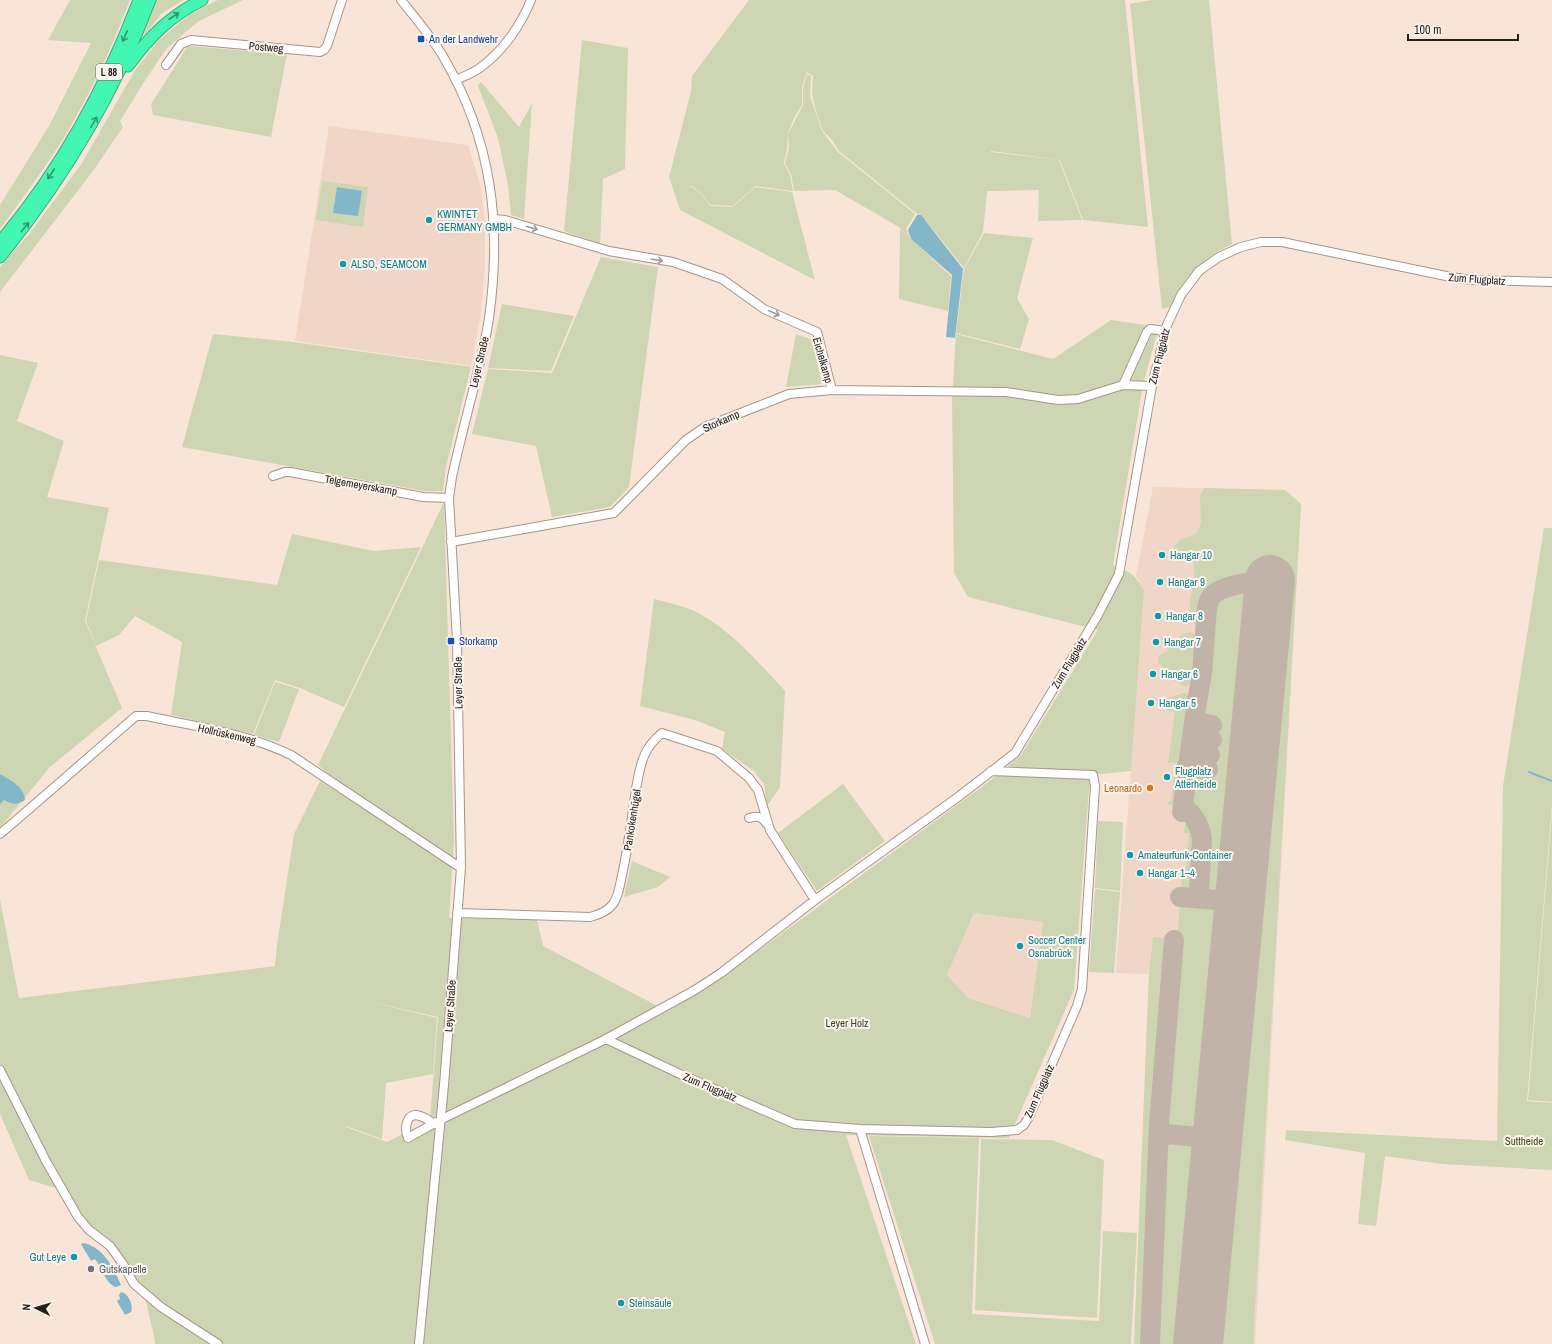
<svg xmlns="http://www.w3.org/2000/svg" width="1552" height="1344" font-family="'Archivo Narrow',sans-serif">
<style>
.built{fill:#f0d6c6}
.green{fill:#ced5b2;fill-rule:evenodd}
.water{fill:#83b6c8}
.lines{fill:none;stroke-linecap:round;stroke-linejoin:round}
.stream{stroke:#83b6c8;stroke-width:2}
.taxiway{stroke:#c2b3a8;stroke-width:20}
.runway{stroke:#c2b3a8;stroke-width:50}
.minor-casing{stroke:#a79589;stroke-width:10}
.highway-casing{stroke:#39ab7d;stroke-width:13}
.minor{stroke:#fff;stroke-width:8}
.highway{stroke:#43f6b2;stroke-width:11}
.oneway{stroke:#36966e}
.oneway2{stroke:#9d9b98}
.transit-dot{fill:#1a4fb4;stroke:#fcf4ef;stroke-width:1.5}
.culture-dot{fill:#0f9aa8;stroke:#fcf4ef;stroke-width:1.5}
.food-dot{fill:#e8710a;stroke:#fcf4ef;stroke-width:1.5}
.worship-dot{fill:#6b7280;stroke:#fcf4ef;stroke-width:1.5}
.labels{text-anchor:middle;stroke-width:4;stroke-linejoin:round;paint-order:stroke}
.shield{fill:#fcf4ef;stroke:#66605b;stroke-width:1}
.shield-label{font-size:10px;font-weight:bold;fill:#26201b}
.transit-label{font-size:11px;fill:#164399;stroke:#fcf4ef;text-anchor:start}
.street-label{font-size:11px;fill:#26201b;stroke:#fcf4ef}
.culture-label{font-size:11px;fill:#0d838f;stroke:#fcf4ef;text-anchor:start}
.food-label{font-size:11px;fill:#c56008;stroke:#fcf4ef;text-anchor:end}
.park-label{font-size:11px;fill:#3d4412;stroke:#fcf4ef}
.worship-label{font-size:11px;fill:#5b616d;stroke:#fcf4ef;text-anchor:start}
</style>
<rect width="100%" height="100%" fill="#f8e5d8"/>
<path class="built" d="M329 126 468 145 480 184 485 221V265L481 313 471 366 295 341Z
M1153 487 1285 490 1301 504 1255 1344H1134L1149 974 1116 973 1144 590 1136 576Z
M974 913 1043 922 1030 1018 968 998 947 975Z"/>
<path class="green" d="M70 0H130C115 39 98 77 78 113 56 154 27 192 0 229V205L49 126 91 43 48 40Z
M156 0H184L162 13 143 37Z
M218 0H243L199 21 167 48 146 79 120 121 123 127 93 171 0 292V267L30 233 82 163 134 72 158 41 190 14Z
M749 0H1125L1148 227 1083 220 1060 160 991 151 987 188 991 152 1059 160 1082 220 1038 221 1039 190 987 191 983 232 964 268 927 222 839 151 833 141 823 131 816 111 812 94 813 76 807 72 802 87V105L794 118 788 133 787 149 784 163 790 175 793 191 755 186 733 206 710 205 701 193 691 185 687 191 688 199 687 191 691 186 701 194 710 206 733 207 755 187 792 192 815 280 680 210 669 177 691 91 692 76Z
M1151 0H1209L1232 244C1201 259 1184 276 1170 307L1162 309 1130 4Z
M582 40 628 48 625 169 603 179 600 244 564 231Z
M188 46 287 54 271 137 153 115 151 104Z
M807 74 811 76 810 96 822 131 838 152 915 214 906 229 910 238 899 227 835 190 794 191 791 174 785 163 789 148 788 134 803 105V88Z
M481 82 519 127 532 103 524 219 511 215 508 185 498 138 478 86Z
M322 181 368 187 363 227 316 220Z
M900 229 951 276 948 311 899 299Z
M984 233 1033 238 1017 298 1029 319 1020 349 956 333 964 269Z
M601 257 658 267 629 487 610 507 552 517 536 446 472 434 488 369 552 373Z
M502 304 574 316 551 371 488 368Z
M1111 320 1159 327 1143 384 1113 565C1131 573 1133 572 1144 590L1131 771 1090 775 1074 990 1009 1138 846 1135 916 1344H155V1341L143 1288 62 1190 29 1180 0 1114V899L19 998 275 966 277 945 294 834 320 781 381 819 318 765 444 502 454 841 449 918 537 920 543 946 667 1011 709 987 987 783 1021 755 1098 630 968 597 954 573 952 401 956 334 1053 359ZM974 913 1043 922 1030 1018 968 998 947 975ZM366 1001 438 1017 430 1120 387 1142 346 1127 352 1086 346 1126 382 1139 386 1083 433 1074 437 1018Z
M213 334 293 342 471 367 446 467 443 491H425L182 447Z
M796 334 812 340 822 384 786 387Z
M0 355 38 363 17 421 64 441 47 497 109 508 85 621 122 708 50 767 0 828Z
M1204 488 1285 490 1301 504 1253 1344H1209L1282 566 1258 563 1252 576 1247 579C1214 588 1204 584 1201 623L1197 624 1192 622C1181 600 1213 556 1176 552L1174 547 1180 540 1197 533 1201 523 1200 496Z
M1544 528H1552V805L1527 1101 1552 1103V1170L1442 1164 1385 1156 1376 1226 1358 1224 1365 1153 1285 1140 1286 1130 1497 1141 1503 786Z
M292 534 374 551 421 547 344 707 300 688 275 680 253 734 171 715 182 642 135 616 119 635 96 646 86 621 99 560 277 585Z
M1254 585 1258 589 1230 894 1228 896 1207 893 1204 889 1203 882 1205 839 1204 831 1200 822 1188 801 1201 701 1205 699 1209 668 1207 667 1211 609C1212 605 1213 600 1216 597 1223 591 1245 588 1254 585Z
M654 599C666 602 679 605 690 609 728 626 757 661 785 691L780 787 767 806 764 784 754 771 722 749 725 732 695 720 640 706Z
M1191 632 1200 639 1196 677 1186 687 1166 676 1163 667 1158 663 1159 656 1167 651 1169 644H1171L1184 634Z
M275 682 299 689 279 742 254 735Z
M1183 693H1186L1192 703V707L1184 761 1181 763H1168L1175 712 1167 711 1168 698Z
M1175 769 1180 770 1182 774 1178 802 1176 805H1168L1167 803 1171 801Z
M843 784 885 841 817 891 778 833Z
M1552 812V1102L1528 1100Z
M1186 818 1190 819C1193 823 1196 827 1198 833 1200 843 1197 884 1191 892H1181L1182 867H1186L1189 833H1184Z
M1098 821 1123 822 1120 891 1095 888Z
M632 861 670 877 658 887 624 897Z
M1095 889 1120 892 1114 973 1089 972Z
M1180 902 1227 905 1228 907 1207 1131 1204 1133C1189 1132 1167 1135 1164 1116Z
M1153 937 1170 939 1154 1133 1145 1344H1134L1149 974Z
M869 1136 979 1138 972 1314 1099 1321 1103 1231 1137 1233 1131 1344H935Z
M981 1139 1052 1140 1104 1160 1097 1318 975 1310Z
M1170 1139 1203 1142 1206 1145 1187 1344H1153L1162 1144 1164 1142H1170Z"/>
<path class="water" d="M337 187 362 191 358 216 333 213Z
M917 215H921L963 269 955 338 946 337 952 275 911 239 908 230Z
M0 774C11 781 24 786 25 800 16 805 13 805 4 800L0 804Z
M84 1243C104 1248 113 1267 121 1285L116 1287C105 1284 102 1267 95 1259L91 1261 81 1244Z
M121 1292C128 1293 134 1305 131 1312L125 1315 117 1301 120 1299 119 1295Z"/>
<g class="lines">
<path class="stream" d="M1529 772 1552 781"/>
<path class="taxiway" d="M1194 722 1212 725
M1192 737 1212 740
M1190 752 1210 755
M1187 766 1208 769
M1183 802C1184 808 1188 811 1192 815 1198 823 1201 830 1202 839L1199 893 1203 899
M1182 812 1196 707 1202 673 1207 608C1208 603 1209 598 1214 594 1222 586 1258 580 1270 580
M1180 897 1229 901 1237 896 1241 886
M1229 901 1237 907 1238 918
M1159 1142 1162 1136 1167 1134 1208 1138 1214 1144 1216 1151
M1150 1344 1159 1124 1174 940"/>
<path class="runway" d="M1198 1344 1270 580"/>
<g class="minor-casing">
<path id="minor" d="M401 0C416 19 432 37 444 58 492 141 502 224 489 318 486 340 480 361 475 383 467 414 459 445 452 477L449 498 457 641 461 868 444 1085 419 1344
M166 65 181 44 191 40 320 52 324 50 327 46 342 0
M456 80C464 76 474 73 481 67 503 51 521 25 531 0
M494 219 505 220 609 251 673 262 722 279 764 309 817 332 832 390
M1123 385 1147 332 1150 329 1166 331
M273 476 285 472H290L423 497 449 498
M451 542 614 513 686 440 705 427 789 394 832 390 1006 392 1058 400 1078 399 1123 385 1152 386
M749 818C758 815 762 817 767 824
M0 834C46 795 91 755 136 716H147C196 727 246 733 291 755L461 868
M457 913 590 917C598 915 608 911 613 904 619 896 620 884 622 875 628 849 631 822 635 796 637 782 639 767 645 754 649 745 655 739 662 733L717 751 749 778 758 790 770 830 815 900
M606 1039 680 1074 795 1124 860 1129 991 1132 1017 1130 1024 1125 1029 1117 1077 1006 1082 989 1095 786 1093 775 991 771
M0 1070 46 1161 78 1217 89 1230 110 1246 123 1264 134 1284 161 1307 218 1344
M434 1124C430 1121 425 1117 420 1116 406 1111 404 1129 408 1138L440 1120 606 1039 695 990 721 973 815 900 958 797 1015 753 1098 615 1119 574 1152 386 1167 325 1181 295 1199 271 1219 257 1241 247 1261 242H1282L1451 277 1472 280 1552 282
M860 1129 925 1344"/>
</g>
<g class="highway-casing">
<path id="highway" d="M128 66C149 37 170 16 202 0
M0 242C60 171 106 87 139 0
M0 257C64 178 114 95 150 0"/>
</g>
<use href="#minor" class="minor"/>
<use href="#highway" class="highway"/>
</g>
<defs><path id="oneway-shaft" d="M-6 0H5M1.5-3L5.5 0L1.5 3" fill="none" stroke-width="1.6" stroke-linecap="round" stroke-linejoin="round"/></defs>
<g class="oneway">
<use href="#oneway-shaft" transform="translate(174 16) rotate(-33)"/>
<use href="#oneway-shaft" transform="translate(125 36) rotate(114)"/>
<use href="#oneway-shaft" transform="translate(94 122) rotate(-60)"/>
<use href="#oneway-shaft" transform="translate(51 174) rotate(123)"/>
<use href="#oneway-shaft" transform="translate(25 227) rotate(-51)"/>
</g>
<g class="oneway2">
<use href="#oneway-shaft" transform="translate(532 228) rotate(17)"/>
<use href="#oneway-shaft" transform="translate(657 260) rotate(10)"/>
<use href="#oneway-shaft" transform="translate(774 313) rotate(24)"/>
</g>
<g class="transit-dot">
<rect x="417" y="35" width="8" height="8" rx="2"/>
<rect x="447" y="637" width="8" height="8" rx="2"/>
</g>
<g class="culture-dot">
<circle cx="429" cy="220" r="4"/>
<circle cx="343" cy="264" r="4"/>
<circle cx="1162" cy="555" r="4"/>
<circle cx="1160" cy="582" r="4"/>
<circle cx="1158" cy="616" r="4"/>
<circle cx="1156" cy="642" r="4"/>
<circle cx="1153" cy="674" r="4"/>
<circle cx="1151" cy="703" r="4"/>
<circle cx="1167" cy="777" r="4"/>
<circle cx="1130" cy="855" r="4"/>
<circle cx="1140" cy="873" r="4"/>
<circle cx="1020" cy="946" r="4"/>
<circle cx="74" cy="1257" r="4"/>
<circle cx="621" cy="1303" r="4"/>
</g>
<circle class="food-dot" cx="1150" cy="788" r="4"/>
<circle class="worship-dot" cx="91" cy="1269" r="4"/>
<g class="labels">
<rect class="shield" x="96" y="64" width="26" height="16" rx="3"/>
<g class="shield-label">
<text x="109" y="76">L 88</text>
</g>
<g class="transit-label">
<text x="429" y="43">An der Landwehr</text>
<text x="459" y="645">Storkamp</text>
</g>
<g class="street-label">
<text transform="translate(266 47) rotate(5)" y="4">Postweg</text>
<text transform="translate(1477 279) rotate(4)" y="4">Zum Flugplatz</text>
<text transform="translate(1159 356) rotate(-76)" y="4">Zum Flugplatz</text>
<text transform="translate(823 360) rotate(74)" y="4">Eichelkamp</text>
<text transform="translate(479 362) rotate(-77)" y="4">Leyer Straße</text>
<text transform="translate(721 421) rotate(-24)" y="4">Storkamp</text>
<text transform="translate(361 485) rotate(10)" y="4">Telgemeyerskamp</text>
<text transform="translate(1069 663) rotate(-59)" y="4">Zum Flugplatz</text>
<text transform="translate(458 683) rotate(-91)" y="4">Leyer Straße</text>
<text transform="translate(227 734) rotate(13)" y="4">Hollrüskenweg</text>
<text transform="translate(632 820) rotate(-81)" y="4">Pankokenhügel</text>
<text transform="translate(450 1006) rotate(-86)" y="4">Leyer Straße</text>
<text transform="translate(710 1087) rotate(23)" y="4">Zum Flugplatz</text>
<text transform="translate(1039 1091) rotate(-66)" y="4">Zum Flugplatz</text>
</g>
<g class="culture-label">
<text x="437" y="218">KWINTET<tspan x="437" dy="13">GERMANY GMBH</tspan></text>
<text x="351" y="268">ALSO, SEAMCOM</text>
<text x="1170" y="559">Hangar 10</text>
<text x="1168" y="586">Hangar 9</text>
<text x="1166" y="620">Hangar 8</text>
<text x="1164" y="646">Hangar 7</text>
<text x="1161" y="678">Hangar 6</text>
<text x="1159" y="707">Hangar 5</text>
<text x="1175" y="775">Flugplatz<tspan x="1175" dy="13">Atterheide</tspan></text>
<text x="1138" y="859">Amateurfunk-Container</text>
<text x="1148" y="877">Hangar 1–4</text>
<text x="1028" y="944">Soccer Center<tspan x="1028" dy="13">Osnabrück</tspan></text>
<text x="66" y="1261" text-anchor="end">Gut Leye</text>
<text x="629" y="1307">Steinsäule</text>
</g>
<g class="food-label">
<text x="1142" y="792">Leonardo</text>
</g>
<g class="park-label">
<text x="847" y="1027">Leyer Holz</text>
<text x="1524" y="1145">Suttheide</text>
</g>
<g class="worship-label">
<text x="99" y="1273">Gutskapelle</text>
</g>
</g>
<g transform="translate(36 1308) rotate(275)" stroke="#fcf4ef" stroke-width="3" paint-order="stroke">
<path d="M0-3L7 15L0 10L-7 15Z" fill="#26201b"/>
<text y="-6" font-size="11" font-weight="bold" text-anchor="middle" fill="#26201b">N</text>
</g>
<path d="M1408 34v6h110v-6" fill="none" stroke="#26201b" stroke-width="2"/>
<text x="1414" y="34" font-size="12" fill="#26201b" stroke="#fcf4ef" stroke-width="3" paint-order="stroke">100 m</text>
</svg>
